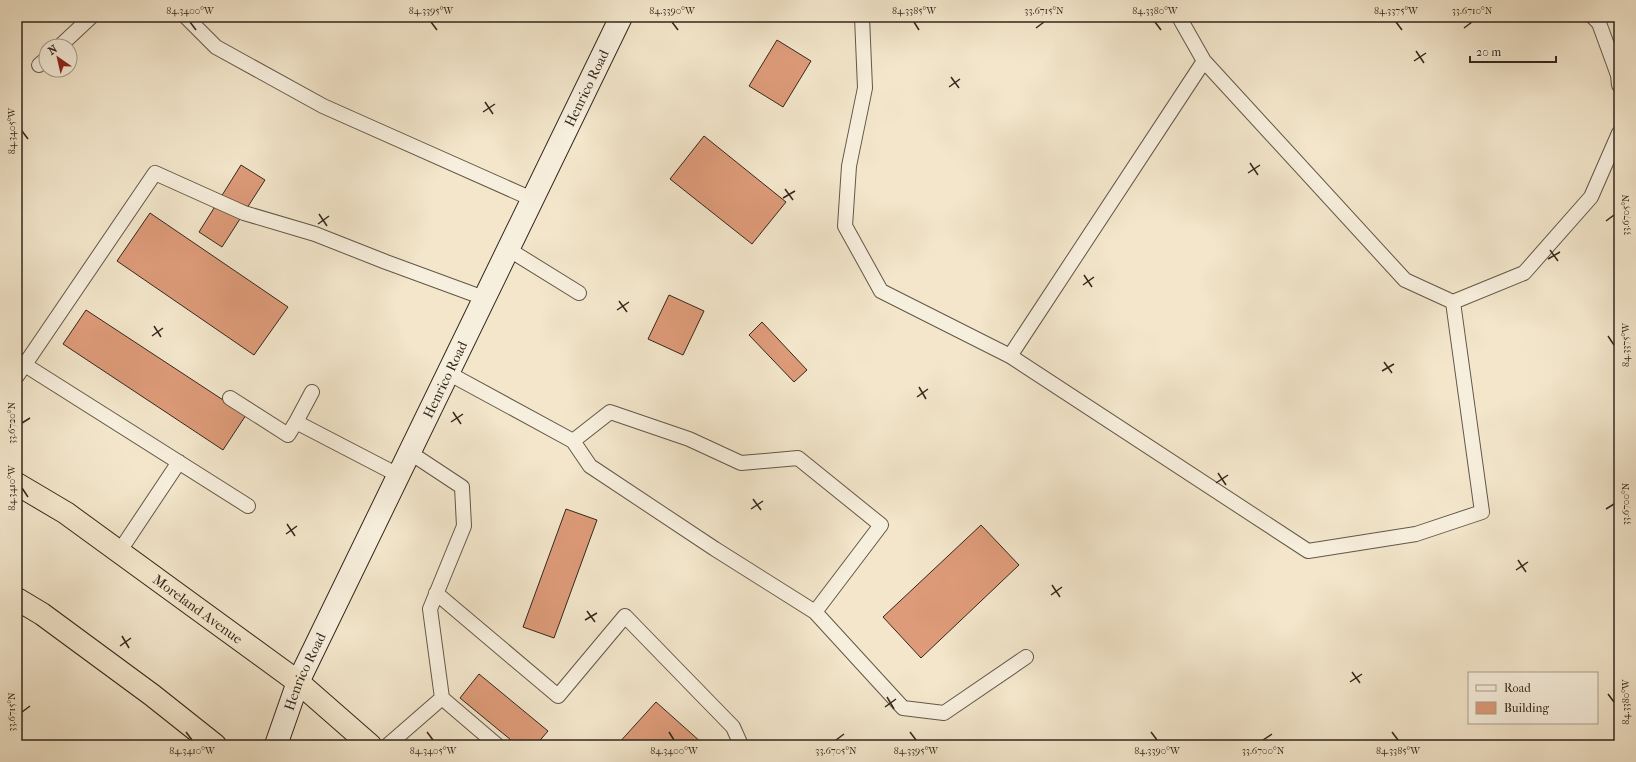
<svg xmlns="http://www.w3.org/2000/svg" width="1636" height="762" font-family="'IM FELL French Canon',serif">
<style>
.building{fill:#de9b79;stroke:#33271c}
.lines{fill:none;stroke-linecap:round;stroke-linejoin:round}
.lane-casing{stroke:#635748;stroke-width:16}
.secondary-casing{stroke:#33271c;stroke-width:24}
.highway-casing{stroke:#33271c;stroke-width:24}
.lane{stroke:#f7efdd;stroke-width:14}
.secondary{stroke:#f7efdd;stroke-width:22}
.highway{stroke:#f3e6cb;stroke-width:22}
.ticks{fill:none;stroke:#33271c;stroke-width:1.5}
.labels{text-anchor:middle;stroke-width:4;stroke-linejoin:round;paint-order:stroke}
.street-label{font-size:14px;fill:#33271c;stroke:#f7efdd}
.neatline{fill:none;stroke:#33271c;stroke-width:1.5}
.ticks-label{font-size:10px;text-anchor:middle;fill:#33271c}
</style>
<rect width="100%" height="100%" fill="#f3e6cb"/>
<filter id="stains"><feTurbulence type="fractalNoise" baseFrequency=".005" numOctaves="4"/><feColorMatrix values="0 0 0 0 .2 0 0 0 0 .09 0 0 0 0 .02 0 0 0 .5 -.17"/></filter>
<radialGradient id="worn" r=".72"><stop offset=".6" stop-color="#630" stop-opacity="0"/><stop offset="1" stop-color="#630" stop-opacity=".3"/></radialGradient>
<path class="building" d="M777 40 811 61 783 107 749 86Z
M704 136 786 202 752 244 670 179Z
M241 165 265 180 222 247 199 232Z
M150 213 288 307 254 355 117 261Z
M669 295 704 311 683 355 648 339Z
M86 310 246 415 223 450 63 344Z
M762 322 807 370 794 382 749 335Z
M566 509 597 520 554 638 523 627Z
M981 525 1019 565 921 658 883 617Z
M479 674 548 731 536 745H517L460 698Z
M656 702 702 743 700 745H617Z"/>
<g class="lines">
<g class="lane-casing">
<path id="lane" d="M186 17 216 47 323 106 532 199
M862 17 865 88 849 166 845 226 881 291 1010 356 1204 61 1405 280 1453 302 1524 273 1591 197 1619 133
M1179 17 1204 61
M1593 17 1599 23 1618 75 1619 85
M60 46 91 17
M39 65 46 59
M508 249 579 293
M1010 356 1308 551 1416 534 1482 512 1453 302
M25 365 248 506
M448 373 573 441 590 466 715 549 815 612 903 708 944 713 1026 657
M17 376 155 173 244 213 315 234 386 262 484 298
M230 398 288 435 296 422 398 475
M296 422 312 392
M573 441 610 412 689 439 741 463 798 458 881 525 815 612
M409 452 462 487 464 526 430 609 442 698 497 745
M119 552 179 462
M436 593 558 696 625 616 733 727 741 745
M388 745 442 698"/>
</g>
<g class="secondary-casing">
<g id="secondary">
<path id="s1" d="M276 745 298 682 621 17"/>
</g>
</g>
<g class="highway-casing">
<g id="highway">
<path id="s2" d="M17 484 66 513 298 682 370 745"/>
<path d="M17 599 42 614 152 695 215 745"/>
</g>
</g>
<use href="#lane" class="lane"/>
<use href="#secondary" class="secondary"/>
<use href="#highway" class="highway"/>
</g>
<path class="ticks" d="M190 22 196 30M431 22 437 30M672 22 678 30M914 22 919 30M1155 22 1161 30M1396 22 1402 30M1036 28 1044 22M1464 28 1472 22M1416 51 1424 63M1414 61 1426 53M951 77 959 88M949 87 960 79M485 102 493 114M483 112 495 104M22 131 28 139M1250 163 1258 175M1248 173 1260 165M785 189 793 200M783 198 795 191M319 214 327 226M1606 221 1614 215M318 224 329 216M1550 250 1558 261M1548 259 1560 252M1084 275 1092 287M1083 285 1094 277M619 301 627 312M617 310 629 302M154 326 161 337M152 336 163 328M1608 336 1614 345M1384 362 1392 373M1382 371 1394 364M919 387 926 399M917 397 928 389M453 412 461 424M451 422 463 414M22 423 30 418M1218 473 1226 485M1216 483 1228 475M22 488 28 497M753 499 761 510M751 509 763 501M1606 509 1614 504M287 524 295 536M286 534 297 526M1518 560 1526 572M1516 570 1528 562M1052 585 1060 597M1051 595 1062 587M587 611 595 622M585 620 597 613M122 636 129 648M120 646 131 638M1352 672 1360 683M1350 682 1362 674M1608 694 1614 702M887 697 894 709M885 707 896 699M22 712 30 706M186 732 192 740M427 732 433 740M669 732 674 740M910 732 916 740M1151 732 1157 740M1392 732 1398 740M836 740 844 734M1263 740 1272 734"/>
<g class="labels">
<g class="street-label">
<text dy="5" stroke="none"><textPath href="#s1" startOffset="727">Henrico Road</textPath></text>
<text dy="5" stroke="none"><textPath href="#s1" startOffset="403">Henrico Road</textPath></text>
<text dy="5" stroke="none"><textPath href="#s2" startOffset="220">Moreland Avenue</textPath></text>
<text dy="5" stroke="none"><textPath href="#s1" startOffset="79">Henrico Road</textPath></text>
</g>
</g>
<rect width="1636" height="762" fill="none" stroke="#f3e6cb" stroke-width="44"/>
<rect x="1468" y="672" width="130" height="52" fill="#f7efdd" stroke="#a99f90"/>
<rect x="1476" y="685" width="20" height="6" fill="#f7efdd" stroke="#a99f90"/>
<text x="1504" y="692" font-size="12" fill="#33271c">Road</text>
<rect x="1476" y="702" width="20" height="12" fill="#de9b79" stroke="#a99f90"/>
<text x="1504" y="712" font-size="12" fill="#33271c">Building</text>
<g transform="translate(58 58) rotate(326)"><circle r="19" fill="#f7efdd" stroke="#a99f90"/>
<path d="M0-3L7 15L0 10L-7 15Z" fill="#8f2418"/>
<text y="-6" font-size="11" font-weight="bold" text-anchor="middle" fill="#33271c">N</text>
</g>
<path d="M1470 56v6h86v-6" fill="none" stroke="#33271c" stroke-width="2"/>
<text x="1476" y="56" font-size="12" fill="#33271c" stroke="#f7efdd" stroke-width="3" paint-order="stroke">20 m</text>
<rect x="22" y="22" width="1592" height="718" class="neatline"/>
<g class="ticks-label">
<text x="190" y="14">84.3400°W</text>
<text x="431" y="14">84.3395°W</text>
<text x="672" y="14">84.3390°W</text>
<text x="914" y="14">84.3385°W</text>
<text x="1044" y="14">33.6715°N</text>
<text x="1155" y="14">84.3380°W</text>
<text x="1396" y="14">84.3375°W</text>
<text x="1472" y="14">33.6710°N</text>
<text transform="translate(11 131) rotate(-90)" y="4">84.3405°W</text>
<text transform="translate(1625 215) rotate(-90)" y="4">33.6705°N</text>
<text transform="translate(1625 345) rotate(-90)" y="4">84.3375°W</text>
<text transform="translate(11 423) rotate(-90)" y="4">33.6720°N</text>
<text transform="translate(11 488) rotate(-90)" y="4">84.3410°W</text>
<text transform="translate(1625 504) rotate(-90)" y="4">33.6700°N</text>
<text transform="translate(1625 702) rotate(-90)" y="4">84.3380°W</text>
<text transform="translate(11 712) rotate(-90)" y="4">33.6715°N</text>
<text x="192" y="754">84.3410°W</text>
<text x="433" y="754">84.3405°W</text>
<text x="674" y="754">84.3400°W</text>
<text x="836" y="754">33.6705°N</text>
<text x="916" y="754">84.3395°W</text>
<text x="1157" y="754">84.3390°W</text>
<text x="1263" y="754">33.6700°N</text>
<text x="1398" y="754">84.3385°W</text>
</g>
<rect width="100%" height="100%" filter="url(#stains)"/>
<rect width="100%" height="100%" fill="url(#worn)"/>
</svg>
